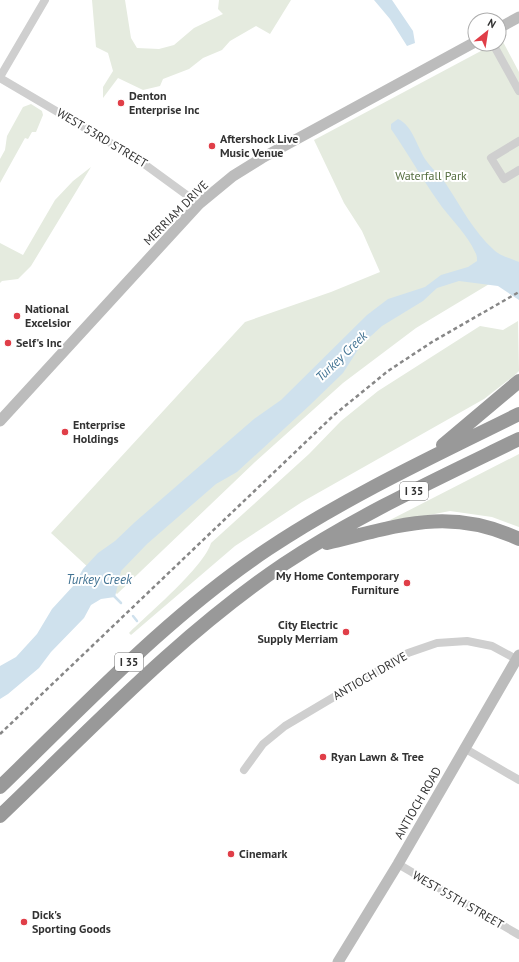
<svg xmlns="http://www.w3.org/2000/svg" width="519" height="962" font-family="'PT Sans',sans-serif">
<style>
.green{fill:#e5ebdf}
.water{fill:#cfe1ed}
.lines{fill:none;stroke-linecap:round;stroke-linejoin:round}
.stream{stroke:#cfe1ed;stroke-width:2.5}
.minor{stroke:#cfcfcf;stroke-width:8}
.secondary{stroke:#bcbcbc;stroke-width:11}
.motorway{stroke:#999;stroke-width:14}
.rail{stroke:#878787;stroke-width:2.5;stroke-dasharray:4 3;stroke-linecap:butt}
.poi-dot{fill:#e03e48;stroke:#fff;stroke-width:1.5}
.labels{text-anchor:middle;stroke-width:4;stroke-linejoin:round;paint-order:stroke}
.shield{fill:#fff;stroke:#707070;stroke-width:1}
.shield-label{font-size:11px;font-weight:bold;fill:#323232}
.poi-label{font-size:12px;font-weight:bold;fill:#323232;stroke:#fff;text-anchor:start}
.street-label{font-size:12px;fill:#323232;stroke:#fff}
.park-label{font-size:12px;fill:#556e40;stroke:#fff}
.water-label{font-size:13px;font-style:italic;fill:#427393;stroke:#fff}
</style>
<rect width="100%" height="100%" fill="#fff"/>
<path class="green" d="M92 0H125L131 38 137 48 159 49 174 45 194 28 223 14 218 9 219 0H291L270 34 256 26 230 41 222 50 203 58 189 69 163 79 160 86 143 90 118 78 103 98V87L113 71 108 53 96 47Z
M502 40 519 72V266L416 328 343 383 255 462 117 594 51 533 245 322 331 292 380 272 362 231 344 203 314 140 494 44H499V41Z
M31 104 42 111 43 115 36 132H32L28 139 25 138 0 183V159L5 150 7 136 23 107Z
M91 167 31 266 18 279 2 281 0 283V243L23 255 55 200 73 181Z
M518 321 519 371 515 375 484 399 302 502 235 546 131 635 129 633C148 614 204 567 211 543L309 454 341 421 378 391 480 326 503 330Z
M519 454V527L492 517 450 511 398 521 390 520Z"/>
<path class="water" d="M374 0H392L413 31 415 43 407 46 390 19Z
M398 119C412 125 417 146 425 159 431 168 440 175 446 184 462 208 473 231 494 250 500 256 512 259 519 262V300L498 286 459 281 437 288 423 301 382 326 361 345 343 373 310 405 237 472 216 484 147 544 121 571 115 597 101 599 91 605 84 618 51 652 39 668 8 694 0 699V666L16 657 37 634 52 609 74 585 83 569 98 553 115 541 135 522 254 419 281 400 367 315 388 299 425 287 441 275 468 267 477 261C477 258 477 255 475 252 468 236 453 221 442 207 424 182 409 155 391 129V124Z"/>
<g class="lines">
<path class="stream" d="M113 595 121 603
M133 616 137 621"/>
<path class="minor" d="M493 44 519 91
M0 77 45 0
M0 78 136 158 199 204
M519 141 491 158 504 179 519 170
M464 748 519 780
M244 770 263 744 285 726 408 653 437 643 467 641 492 646 516 659
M398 864 519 935"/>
<path class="secondary" d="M499 28 519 17
M0 421 199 204 233 176 262 158 475 42
M338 962 398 864 519 655"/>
<path class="motorway" d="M443 445 519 381
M327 543C398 526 449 506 519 539
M0 787C86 704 169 615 268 549 348 496 434 456 519 414
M0 816C91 729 179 635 284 564 358 515 439 478 519 439"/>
<path class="rail" d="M0 734 334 415 388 371 432 342 519 292"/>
</g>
<g class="poi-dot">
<circle cx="121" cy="103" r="4"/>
<circle cx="212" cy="146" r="4"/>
<circle cx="17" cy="316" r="4"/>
<circle cx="8" cy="343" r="4"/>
<circle cx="65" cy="432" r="4"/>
<circle cx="407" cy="583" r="4"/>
<circle cx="346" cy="632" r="4"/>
<circle cx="323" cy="757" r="4"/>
<circle cx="231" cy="854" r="4"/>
<circle cx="24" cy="922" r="4"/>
</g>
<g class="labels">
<g class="shield">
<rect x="400" y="482" width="28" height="18" rx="3"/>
<rect x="115" y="653" width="28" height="18" rx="3"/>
</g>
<g class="shield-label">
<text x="414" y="495">I 35</text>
<text x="129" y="666">I 35</text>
</g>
<g class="poi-label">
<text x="129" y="100">Denton<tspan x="129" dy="14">Enterprise Inc</tspan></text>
<text x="220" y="143">Aftershock Live<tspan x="220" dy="14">Music Venue</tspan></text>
<text x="25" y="313">National<tspan x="25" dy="14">Excelsior</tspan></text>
<text x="16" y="347">Self's Inc</text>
<text x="73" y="429">Enterprise<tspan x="73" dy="14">Holdings</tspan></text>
<text x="399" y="580" text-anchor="end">My Home Contemporary<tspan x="399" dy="14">Furniture</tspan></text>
<text x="338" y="629" text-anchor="end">City Electric<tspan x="338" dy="14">Supply Merriam</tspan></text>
<text x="331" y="761">Ryan Lawn &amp; Tree</text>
<text x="239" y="858">Cinemark</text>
<text x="32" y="919">Dick's<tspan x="32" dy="14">Sporting Goods</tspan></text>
</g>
<g class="street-label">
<text transform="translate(102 138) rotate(31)" y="4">WEST 53RD STREET</text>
<text transform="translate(176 213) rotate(-45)" y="4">MERRIAM DRIVE</text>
<text transform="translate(370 676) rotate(-30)" y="4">ANTIOCH DRIVE</text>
<text transform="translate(418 803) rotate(-60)" y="4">ANTIOCH ROAD</text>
<text transform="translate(458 900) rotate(30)" y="4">WEST 55TH STREET</text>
</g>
<g class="park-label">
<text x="431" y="180">Waterfall Park</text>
</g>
<g class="water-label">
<text transform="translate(341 356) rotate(-44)" y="5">Turkey Creek</text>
<text x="99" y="584">Turkey Creek</text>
</g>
</g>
<g transform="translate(487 32) rotate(30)"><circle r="19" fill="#ffffff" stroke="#adadad"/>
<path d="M0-3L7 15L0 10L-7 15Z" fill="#e03e48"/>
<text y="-6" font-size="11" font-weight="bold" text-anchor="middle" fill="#323232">N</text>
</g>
</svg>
